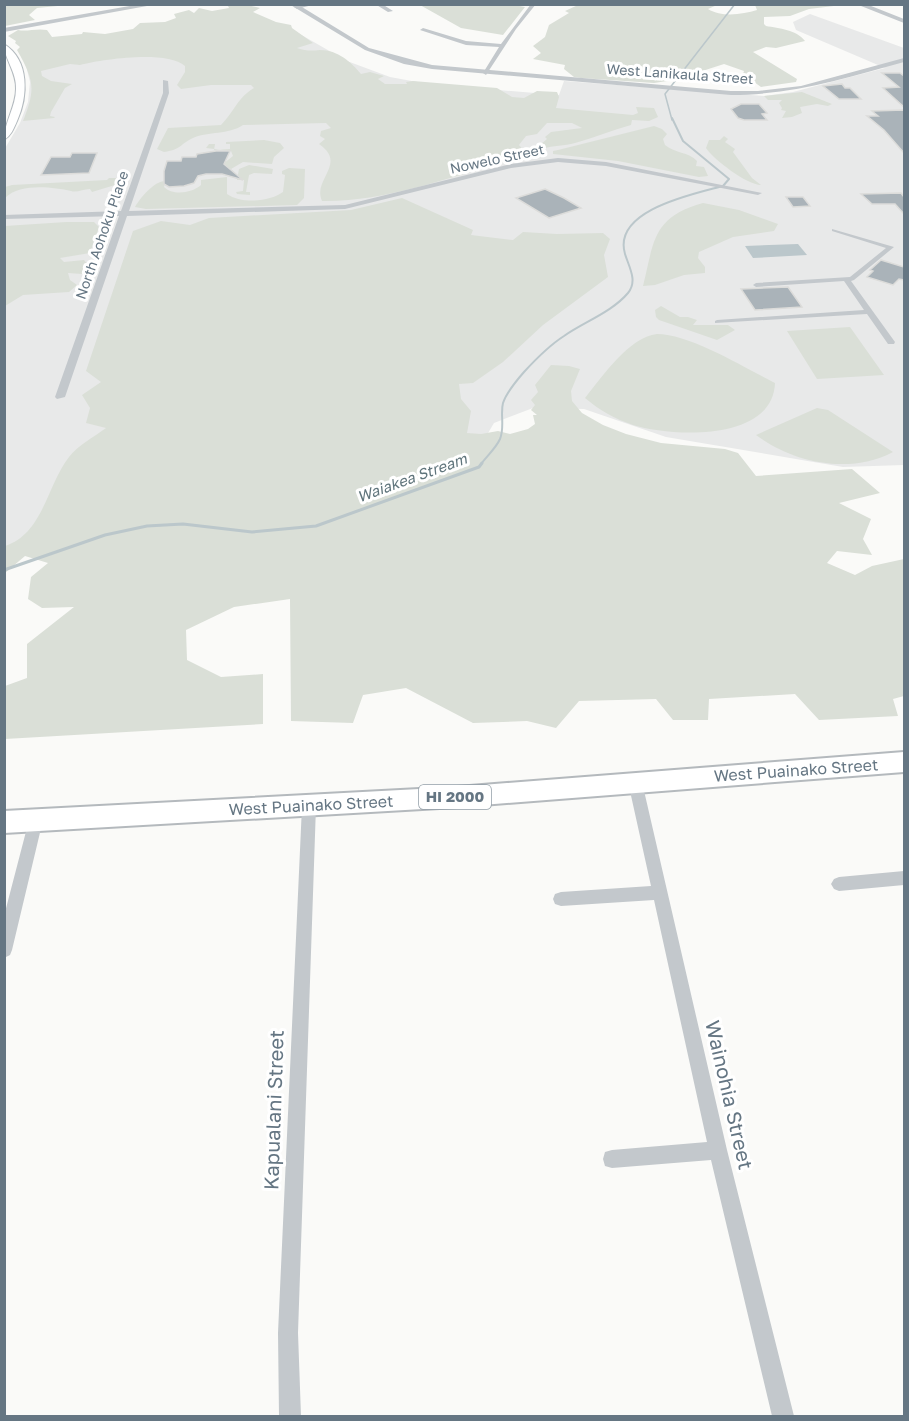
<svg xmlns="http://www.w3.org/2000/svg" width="909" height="1421" font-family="'Golos Text',sans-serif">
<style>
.built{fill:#e8e9e9}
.green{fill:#dadfd7}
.water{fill:#bbc7cb}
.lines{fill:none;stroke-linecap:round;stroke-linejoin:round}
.stream-far2{stroke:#bbc7cb;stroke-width:1.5}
.stream-far1{stroke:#bbc7cb;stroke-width:2}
.stream{stroke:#bbc7cb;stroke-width:3}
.building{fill:#aab3b9;stroke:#dcdcda;stroke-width:1.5}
.secondary-casing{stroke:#b3babf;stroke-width:2}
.trunk-casing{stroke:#b4b9bd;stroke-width:4}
.pedestrian{fill:#c3c8cc;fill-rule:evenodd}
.minor{fill:#c3c8cc;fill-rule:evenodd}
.tertiary{fill:#c3c8cc;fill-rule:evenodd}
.secondary{fill:#fff;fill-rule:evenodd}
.trunk{fill:#fff;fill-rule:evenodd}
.labels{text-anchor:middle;stroke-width:6;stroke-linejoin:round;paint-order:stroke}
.far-street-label{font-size:14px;fill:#657683;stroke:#fff}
.far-water-label{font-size:15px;font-style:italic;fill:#60757c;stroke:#fff}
.shield{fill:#fff;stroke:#939fa8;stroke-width:1.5}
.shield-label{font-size:15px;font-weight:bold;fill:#657683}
.street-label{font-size:16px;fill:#657683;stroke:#fff}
.near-street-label{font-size:20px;fill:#657683;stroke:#fff}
</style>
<rect width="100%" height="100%" fill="#fafaf8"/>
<path class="built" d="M810 14 904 48V465L843 467 666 437 584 409 533 408 494 423 478 450 233 521 5 559 4 150 20 123 28 102 30 82 27 70 291 29 347 61 390 77 428 84 559 95 564 81 764 96 793 92 885 68 796 30 793 22Z"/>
<path class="green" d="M5 4H68V5L37 8 29 15 35 20 5 26Z
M227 4 247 5 260 8 253 12 276 22 291 25 292 28 313 43 297 48C306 51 311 51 320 50 338 50 351 62 361 74L370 72 384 76 378 79 385 84H407L406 82 413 81 497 88 512 97 524 98 537 91 557 92 559 97 556 108 633 115 638 113 636 107 654 108 658 117 649 121 632 120 631 125C612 130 594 138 575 143 564 146 554 145 542 149L541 144 547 139 545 137 551 132 582 128 572 123H547L537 134 526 136 519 145 525 152 507 157 505 162C446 178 384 202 322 201 312 179 348 164 319 144L325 139 320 136 321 131 331 128 326 123 243 125C228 135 209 131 193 138 178 145 183 149 164 152L157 149 168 128 221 125C234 112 238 97 254 88L251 85H211L181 89 177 85 185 72V66C167 50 103 59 80 65L70 64 41 71 42 76 51 81 72 84 65 88 51 112 50 116 55 117 54 118 23 121C36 89 34 80 17 50L20 47 15 43 16 41 8 36 18 30C27 32 36 28 47 30L52 37 82 34 83 32 105 34 133 29 140 23 165 22 176 18 174 14 189 10 194 13 199 8 212 11 229 8Z
M508 4 525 7 503 35 461 28 420 5Z
M578 5H717L708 9C723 18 743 14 757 10L755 5H842L809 9 790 16 764 17V24L766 26C779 28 797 30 805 41L776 48 766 47 753 52 797 79 796 82 761 87 743 74 744 71 724 64 690 75 688 72 690 69C679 68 672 71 667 81L654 83 581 78 574 77 564 69 565 65 533 59 541 53 533 46 545 37 549 25 569 13 565 11Z
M802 92 832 104 828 106 817 104 800 107 802 113 792 117 782 118 786 111 781 110 782 108 779 103 782 100H768L764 96Z
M654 126 662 129 667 134 663 139 665 145C674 153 689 152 697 161L696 166 704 167 708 176 699 177 618 161 553 154V151L558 150Z
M724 136 728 139 725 142 735 149 733 152 752 178 761 185C747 185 713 159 706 148L709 140H720Z
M264 140 280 143 284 148 274 157 272 164 243 162 231 169 223 164 233 156 231 151 206 148 209 144H215L214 150 230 149V144H226V142Z
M249 165 273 169 272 174 254 173 249 175 246 192H250V195L237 194 236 192 243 191 244 180H237L239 169Z
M289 168 305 169 304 198 297 205 146 209 135 207C140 198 155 180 166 181L164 187C173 196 192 193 201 185V180L227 177V194C241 204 269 202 283 192L285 175 282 174V171Z
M109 178H127L124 186 115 185 92 192 90 189C83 189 77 193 71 191 52 187 20 183 5 198V187L12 185 107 180Z
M402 198 473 230 471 235 513 240 523 232 557 234 603 233 610 239 604 255 608 277 543 325 503 362 473 383 459 384 461 399 471 411 467 433 481 434 498 431 510 434 528 429 535 424 533 415H537L531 410 535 405 531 400 538 392 535 385 551 365 569 366 580 369 571 391 572 401 582 413 603 425 626 434 661 443 725 449 738 453 756 476 852 469 880 493 839 503 871 519 863 539 872 555 837 551 827 563 855 575 872 566 904 559V696L893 699 898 716 819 720 795 694 709 699 708 720H673L656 699 579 701 556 728 527 721 473 723 406 688 363 695 353 723 291 721 290 599 234 607 186 630 187 660 221 677 263 674V724L5 739V686L27 678V644L74 607 42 608 28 599 31 577 48 563 25 556 5 573V546C43 534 47 485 69 457 78 445 94 437 106 428L86 423 90 408 82 395 101 382 86 371 133 231 161 221 190 225 209 218 351 210Z
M703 203 739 210 778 224 774 231 733 237 699 252 698 258 705 267V273L684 275 655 285 643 286C654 242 652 217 703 203Z
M66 222H94L99 227 90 253 60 258 64 262 84 260 89 266 82 274 68 273 70 280 77 285 69 292 23 295 5 306V226Z
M661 306 680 317H688L697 320 693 325H728L735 330 717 340 659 320 656 317 655 310Z
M850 327 884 375 817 379 787 331Z
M657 334C690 334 745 368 775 383 773 442 671 437 633 425 615 419 599 410 585 398 602 377 629 337 657 334Z
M817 408 828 410 893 452C850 475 793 463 756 435Z"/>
<path class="water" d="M798 244 807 255 753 258 745 246Z"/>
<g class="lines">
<path class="stream-far2" d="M672 120 665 94 735 4"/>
<path class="stream-far1" d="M481 464C487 456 496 448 500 439 505 427 500 414 503 403 506 394 517 380 524 372 535 360 550 345 564 336 584 322 612 312 628 293 638 281 629 267 625 254 612 210 694 194 723 186L729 179 683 141 672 118"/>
<path class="stream" d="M4 570 105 535 147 526 183 524 252 532 316 526 479 467 482 463"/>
</g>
<path class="building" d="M882 73H900L904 76V107L883 88 899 87Z
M842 84 845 88H850L861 99H839L823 86Z
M741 104H759L767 113 762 114 767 120H744L738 118 731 109Z
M904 110V153L884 130 867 116H878L872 111Z
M216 151H230L224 164 243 180 222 174H206L198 176 194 183 184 186 169 187 164 184V171L167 161H181L182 157H196L197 154Z
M72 153H97L89 173 41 175 51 157H70Z
M545 189 564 198 581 208 549 218 516 198Z
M901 193 904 197V214L895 204H872L861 194Z
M786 197H803L810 206 793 207Z
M881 260 904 267V280L899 279 893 285 867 277 873 271 870 270Z
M788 287 802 307 755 310 741 289Z"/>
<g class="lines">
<g class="secondary-casing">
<path id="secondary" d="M4 44C30 60 28 97 17 121 14 128 11 136 4 140 4 122 16 107 16 89 17 72 4 59 4 44Z"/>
</g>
<g class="trunk-casing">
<path id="trunk" d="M904 752V772L457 807 4 833V811L457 787Z"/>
</g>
<path class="pedestrian" d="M832 229 894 247 854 280 851 281 895 342 894 344H888L867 314 715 323V321L717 320 864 310 844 281 756 287 753 285 756 283 850 277 886 248 832 231Z"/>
<path class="minor" d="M302 4H316L297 9 294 7Z
M375 4H382L393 11 388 12Z
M531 4H536L516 29 486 75 483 73 499 47 466 45 420 30 423 28 466 41 501 44Z
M163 80 168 81 169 93 129 211 345 205 511 164 558 158 606 162 762 193 758 195 606 166 558 162 511 168 345 209 127 216 65 397 57 399 55 397 119 216 4 219V215L121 211 163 93Z
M635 776 640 778 642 782 727 1150 794 1416H772L711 1160 612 1168 605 1166 603 1159 605 1152 612 1150 707 1142 654 900 561 906 555 904 553 899 555 894 561 892 651 886 628 782 630 778Z
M309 800 314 802 316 806 298 1333 301 1416H279L278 1333 302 806 304 802Z
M36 814 41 815 43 820 12 950 10 955 4 958V916L29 820 31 815Z
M904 871V885L839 891 834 889 831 884 834 879 839 877Z"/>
<path class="tertiary" d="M141 4H158L4 32V28Z
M289 4H297L369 48 432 65 731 91H758L801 86 904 58V62C845 78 793 95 731 95L432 69 404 64 365 50Z
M856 4H866L904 19V23Z"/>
<use href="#secondary" class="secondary"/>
<use href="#trunk" class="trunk"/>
</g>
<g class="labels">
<g class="far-street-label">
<text transform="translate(680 74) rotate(4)" y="5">West Lanikaula Street</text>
<text transform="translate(497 159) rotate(-12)" y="5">Nowelo Street</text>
<text transform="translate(102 235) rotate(-71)" y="5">North Aohoku Place</text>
</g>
<g class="far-water-label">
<text transform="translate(412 478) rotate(-20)" y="5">Waiakea Stream</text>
</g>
<rect class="shield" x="419" y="785" width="72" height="24" rx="4.5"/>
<g class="shield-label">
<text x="455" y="802">HI 2000</text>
</g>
<g class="street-label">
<text transform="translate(796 770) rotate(-4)" y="6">West Puainako Street</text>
<text transform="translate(311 805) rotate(-3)" y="6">West Puainako Street</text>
</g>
<g class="near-street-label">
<text transform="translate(729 1095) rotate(77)" y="7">Wainohia Street</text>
<text transform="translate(274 1110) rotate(-88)" y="7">Kapualani Street</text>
</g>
</g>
<rect width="909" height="1421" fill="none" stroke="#657683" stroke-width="12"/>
</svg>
